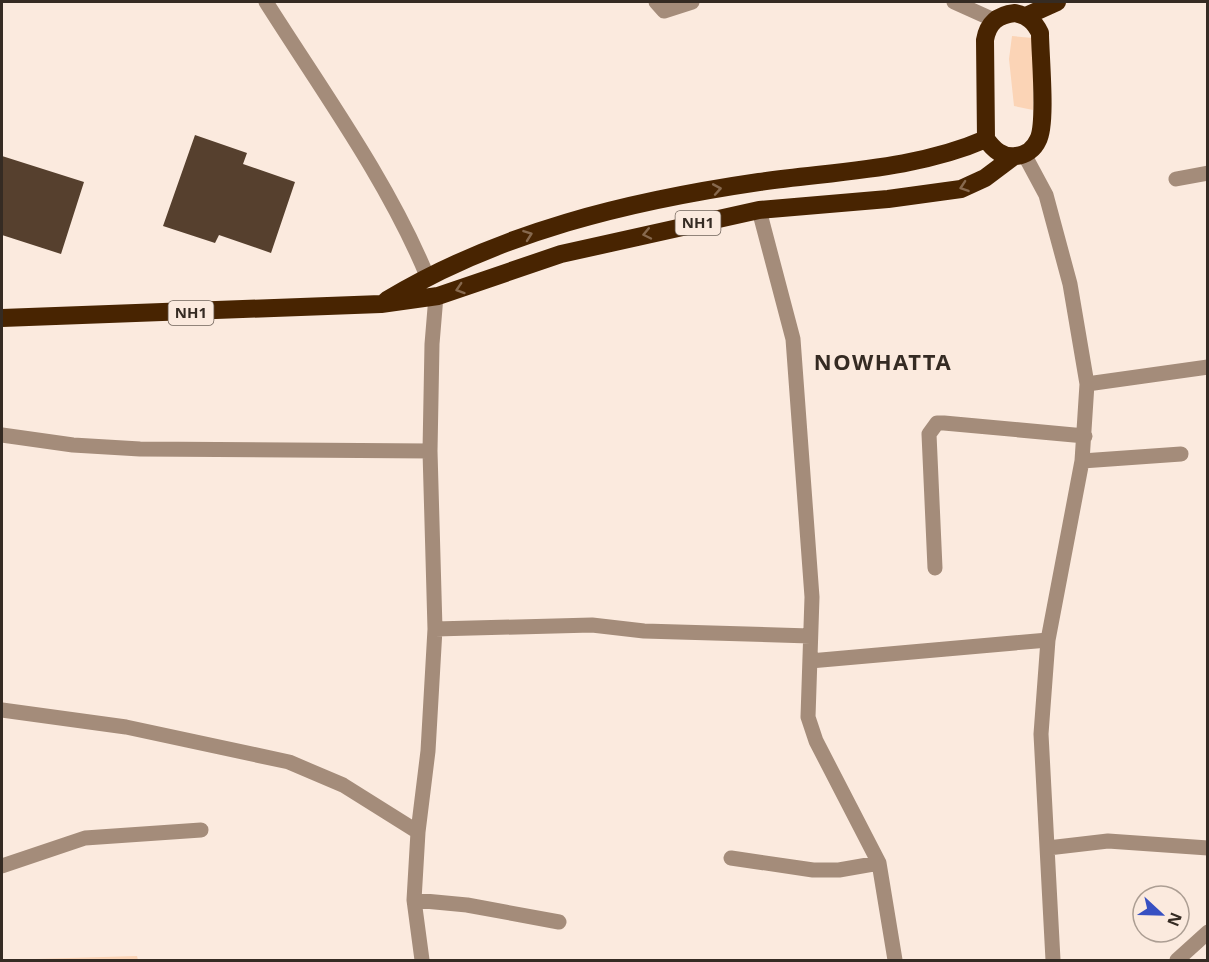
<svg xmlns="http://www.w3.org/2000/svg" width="1209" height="962" font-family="'Noto Sans',sans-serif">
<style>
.green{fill:#fbd4b6}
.building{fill:#56402e}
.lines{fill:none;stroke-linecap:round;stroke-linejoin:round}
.minor{stroke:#a48c7a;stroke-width:15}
.highway{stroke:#482401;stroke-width:18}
.oneway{stroke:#87694e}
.labels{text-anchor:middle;stroke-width:6;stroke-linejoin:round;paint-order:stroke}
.shield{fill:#fbeade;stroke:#70645b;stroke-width:1.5}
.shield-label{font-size:15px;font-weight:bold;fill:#352b23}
.district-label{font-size:22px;font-weight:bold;letter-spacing:1.5px;fill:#352b23;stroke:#fbeade}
</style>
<rect width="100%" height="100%" fill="#fbeade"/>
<path class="green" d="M1012 36 1033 38V110L1014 106 1009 59Z
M137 956 138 960H2Z"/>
<path class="building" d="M195 135 247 153 243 164 295 182 271 253 219 235 215 243 163 226Z
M2 156 84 182 61 254 2 235Z"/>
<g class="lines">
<path class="minor" d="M266 2C321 89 388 181 427 276
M656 2 664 11 692 2
M954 2 994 20
M1024 154 1046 195 1070 284 1087 384 1082 461 1048 640 1041 734 1053 960
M1176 179 1208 173
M759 210 793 339 812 597 808 717 816 741 879 863 895 960
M1087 384 1208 367
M2 435 73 445 140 449 430 451
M1082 461 1181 454
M935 568 929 434 937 423H944L1085 436
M435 629 592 625 644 631 810 636
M810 661 1048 640
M2 710 126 727 289 762 343 785 418 832
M1048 848 1108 841 1208 848
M731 858 813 870H839L879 863
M2 866 85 838 201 830
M414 900 467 905 559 922
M422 960 414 900 418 832 428 751 435 629 430 451 432 344 436 296
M1177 960 1208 932"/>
<path class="highway" d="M1015 13C1028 16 1034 21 1040 33 1040 55 1047 124 1038 140 1034 149 1026 155 1016 156 1002 158 993 149 986 139L985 40C988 23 997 15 1015 13Z
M1026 16 1057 2
M387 300C500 232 629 201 759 182 835 171 915 170 986 139
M2 318 381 304 438 296 561 254 759 210 888 199 961 189 985 178 1013 157"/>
</g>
<defs><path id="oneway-chevron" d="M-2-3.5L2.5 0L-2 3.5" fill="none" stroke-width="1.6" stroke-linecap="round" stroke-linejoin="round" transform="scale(1.5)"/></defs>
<g class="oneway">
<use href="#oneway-chevron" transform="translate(964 187) rotate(161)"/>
<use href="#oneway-chevron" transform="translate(717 189) rotate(-10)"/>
<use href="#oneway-chevron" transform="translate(647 234) rotate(168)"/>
<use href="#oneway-chevron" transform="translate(528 235) rotate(-20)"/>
<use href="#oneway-chevron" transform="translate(460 289) rotate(162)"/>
</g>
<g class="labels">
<g class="shield">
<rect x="675.5" y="211" width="45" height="24" rx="4.5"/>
<rect x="168.5" y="301" width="45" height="24" rx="4.5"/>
</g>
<g class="shield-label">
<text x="698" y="228">NH1</text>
<text x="191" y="318">NH1</text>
</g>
<g class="district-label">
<text x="883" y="370">NOWHATTA</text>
</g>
</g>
<rect width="1209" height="962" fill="none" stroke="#352b23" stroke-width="6"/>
<g transform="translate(1161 914) rotate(112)"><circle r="28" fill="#fbeade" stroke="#ac9e93" stroke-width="1.5"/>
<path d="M0-4.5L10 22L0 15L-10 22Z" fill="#3750c2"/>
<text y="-9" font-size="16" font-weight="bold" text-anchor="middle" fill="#352b23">N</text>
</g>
</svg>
